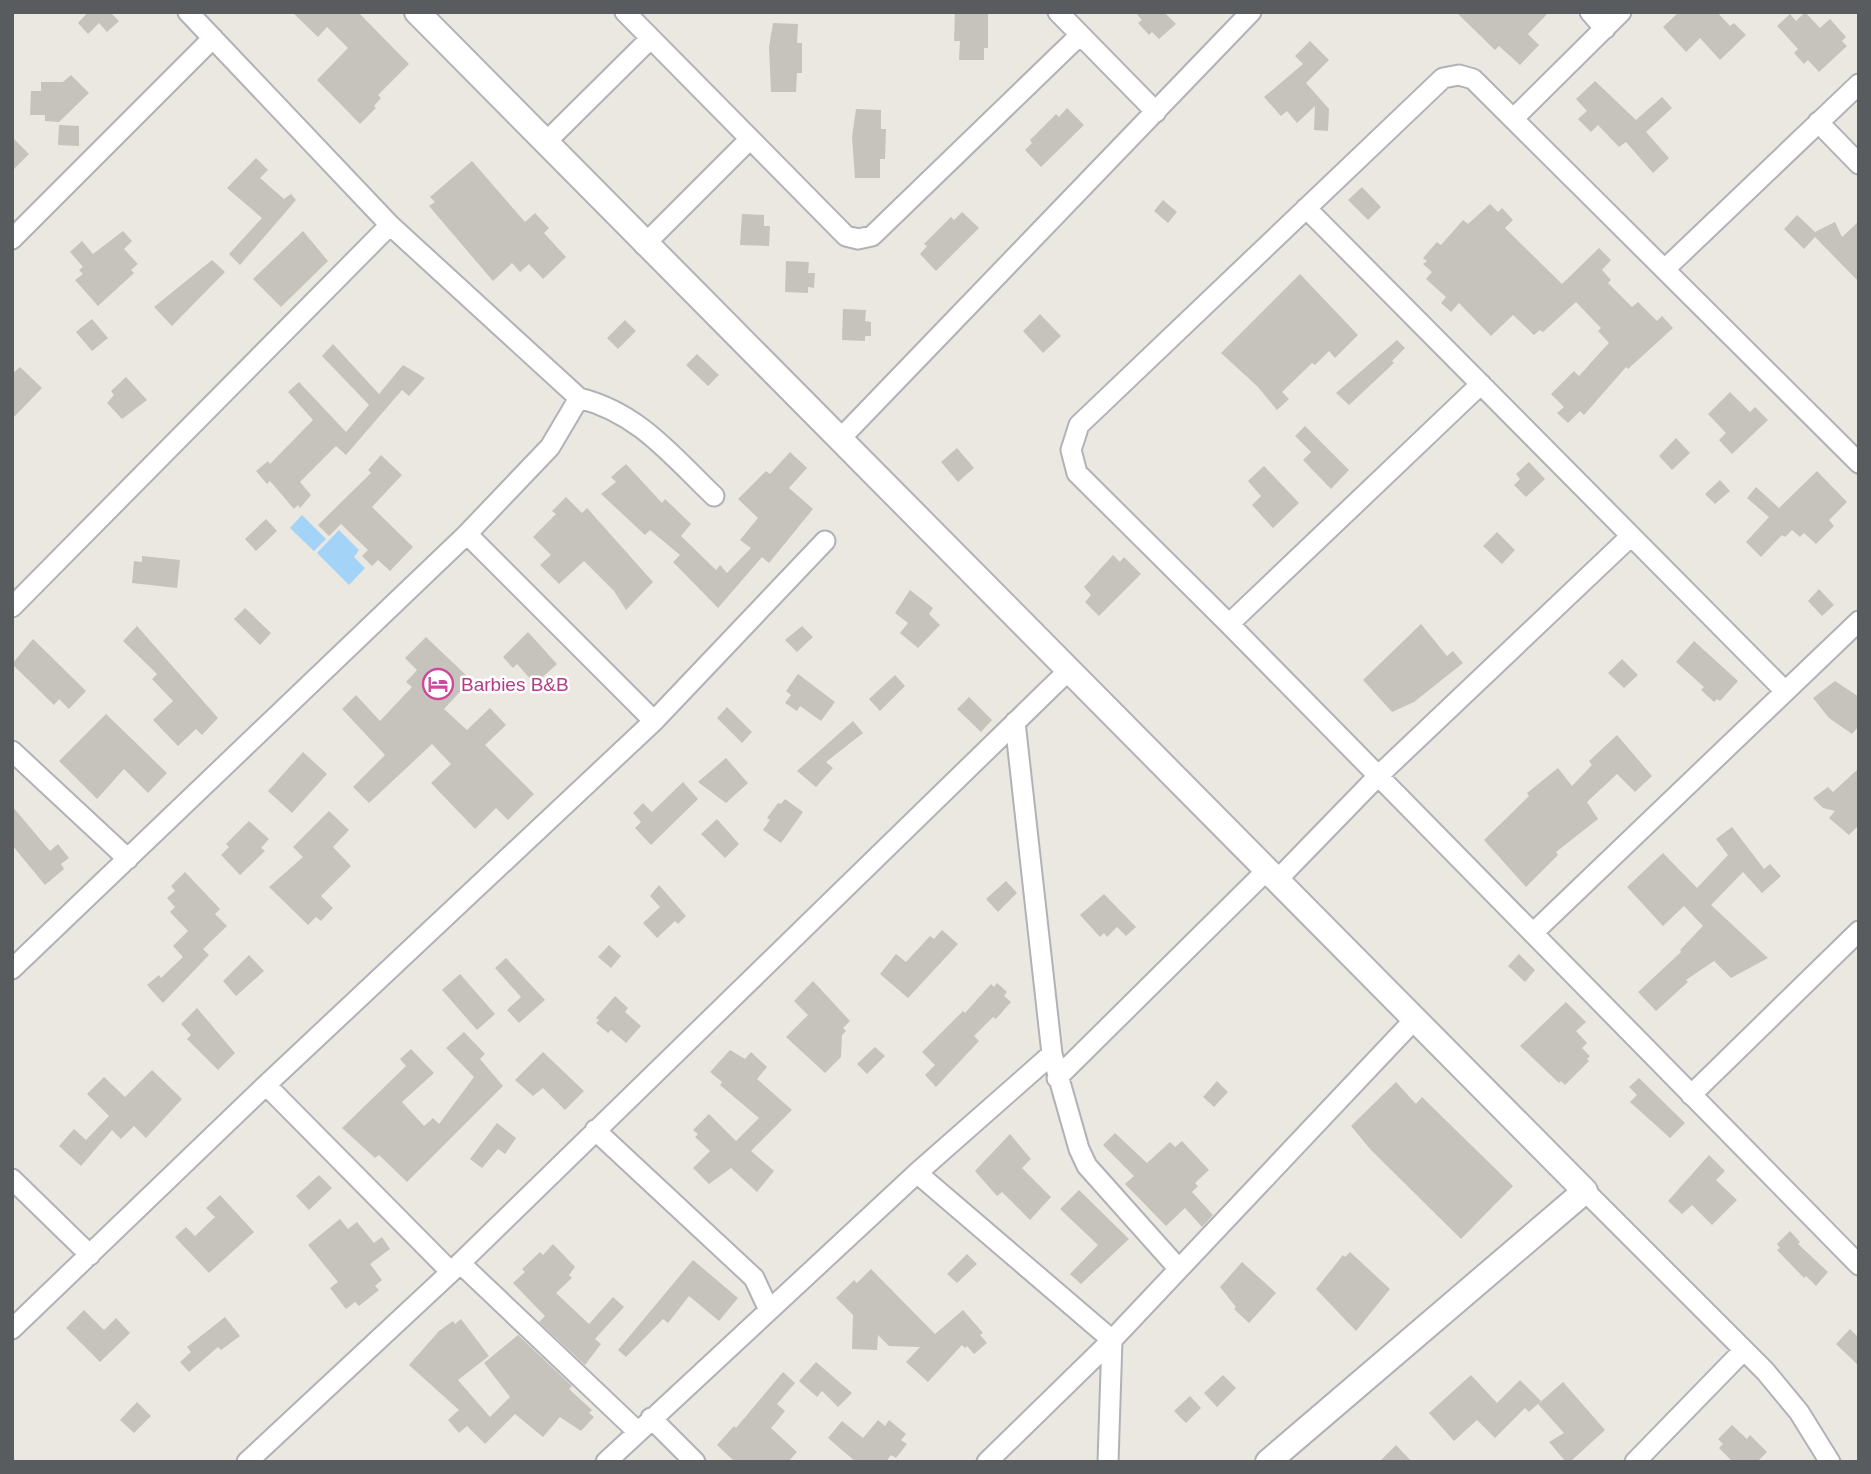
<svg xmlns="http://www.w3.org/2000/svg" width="1871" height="1474" font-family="Arial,sans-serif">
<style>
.water{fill:#a3d3f7}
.building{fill:#c6c3bc}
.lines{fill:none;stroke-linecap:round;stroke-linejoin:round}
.minor-casing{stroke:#b0b2b7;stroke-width:23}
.tertiary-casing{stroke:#b0b2b7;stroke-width:28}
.minor{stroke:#fff;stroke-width:19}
.tertiary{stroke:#fff;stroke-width:24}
.labels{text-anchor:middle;stroke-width:5;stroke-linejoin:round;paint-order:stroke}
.hotel-label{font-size:19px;fill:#b23c85;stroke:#fff;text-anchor:start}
</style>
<rect width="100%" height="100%" fill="#eae8e0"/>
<path class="water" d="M302 515 326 539 314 551 290 528Z
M339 530 359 550 354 557 365 568 349 585 317 553Z"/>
<path class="building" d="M110 12 119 21 107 32 99 23 88 34 78 23 88 12Z
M292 12H358L409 64 378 95 381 98 374 106 376 108 360 124 317 80 348 48 327 27 318 37Z
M955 12H988V48H984V60H959L960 41H954Z
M1135 12H1164L1176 24 1159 39 1152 32 1149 35 1138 23 1142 20Z
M1456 12H1549L1528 34 1539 45 1520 65 1499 46 1495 50Z
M1679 12H1717L1730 26 1734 23 1746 35 1720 60 1700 38 1686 52 1663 27Z
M1805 12 1820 28 1830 19 1846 37 1842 41 1847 46 1819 72 1808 60 1804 64 1794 53 1798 49 1777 26 1790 14 1796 21Z
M773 23 798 24 797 43H802V73H797L796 92H771L769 47Z
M1310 41 1329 60 1306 83 1329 109 1328 131 1314 130 1315 106 1297 123 1287 111 1281 116 1264 97 1303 64 1295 56Z
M71 75 89 93 59 122 45 121V115H30L31 91H41V82H63Z
M1595 81 1636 120 1662 97 1672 108 1646 132 1669 158 1653 173 1626 142 1619 147 1598 125 1591 132 1578 119 1587 111 1576 99Z
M1067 108 1084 125 1041 167 1025 150 1032 143 1030 140 1056 114 1059 117Z
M856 109 881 110V129H886L885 159H880V178H855L852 137Z
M59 125 79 126V146L58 145Z
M12 137 29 154 12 171Z
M256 158 268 170 260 178 284 199 291 194 296 200 240 265 229 254 262 218 227 188Z
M472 161 525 222 535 213 549 228 544 233 566 257 543 279 529 264 520 272 512 263 493 281 429 206 435 202 430 197Z
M1362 187 1381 207 1368 220 1348 200Z
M1163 200 1177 212 1168 223 1154 211Z
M1490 204 1498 212 1502 208 1513 220 1505 228 1562 284 1599 248 1611 260 1602 270 1611 280 1608 283 1632 307 1638 302 1657 321 1662 316 1673 328 1628 369 1626 367 1584 415 1580 411 1568 423 1557 413 1564 407 1551 394 1574 371 1579 376 1606 346 1609 343 1598 331 1601 328 1576 302 1543 332 1540 330 1534 335 1513 315 1491 336 1459 303 1451 312 1441 303 1446 297 1426 279 1432 272 1423 264 1427 261 1423 258 1437 242 1441 245 1463 220 1468 224Z
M962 212 979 228 936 271 920 254 927 246 924 244 951 217 954 220Z
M742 214 764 215V226H770L769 246 740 245Z
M1797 215 1815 232 1835 222 1842 237 1859 221V282L1815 237 1804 249 1784 229Z
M123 231 132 241 124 249 138 264 131 270 134 273 98 306 75 280 83 274 79 270 83 267 70 252 82 241 93 254Z
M303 231 328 261 281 307 253 279Z
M212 260 225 272 172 326 154 307Z
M786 261 809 262 808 273H815L814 288 808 287V293L785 292Z
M1300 274 1358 335 1335 358 1329 351 1315 365 1312 363 1282 392 1289 399 1277 410 1258 387 1221 353Z
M843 309 866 310 865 321 871 322V336H865V341L842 340Z
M1040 314 1061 336 1043 353 1023 331Z
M92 319 108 338 92 351 76 332Z
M625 320 636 331 618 349 607 338Z
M1397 340 1405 348 1392 361 1394 363 1349 405 1336 393Z
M333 344 379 394 403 365 425 378 409 396 402 390 346 455 336 446 300 482 311 495 300 508 298 505 294 509 270 481 267 484 256 471 268 461 270 464 313 420 288 392 299 382 346 432 369 405 322 356Z
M697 354 719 375 708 386 686 365Z
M20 367 42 388 12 419V374Z
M126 377 147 400 122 419 107 403 114 395 111 391Z
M1730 392 1750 412 1755 407 1768 420 1732 454 1719 440 1726 433 1708 414Z
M1305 426 1349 470 1331 489 1303 460 1311 452 1295 436Z
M1676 438 1690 453 1672 470 1659 456Z
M957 448 974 468 958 482 941 462Z
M790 452 807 468 789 488 813 509 769 563 762 557 718 608 673 562 680 555 650 530 645 535 601 494 616 482 611 477 626 464 662 503 665 499 691 524 681 536 716 570 720 565 727 573 751 548 740 540 758 518 738 499 766 471 770 474Z
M381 455 402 475 372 507 413 547 390 571 378 560 372 566 362 556 368 550 341 524 329 536 318 525 371 473 368 470Z
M1529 462 1545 479 1526 497 1514 485 1520 479 1516 474Z
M1264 466 1299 503 1273 528 1252 505 1261 496 1248 481Z
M1817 471 1847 502 1829 520 1834 526 1816 544 1804 533 1800 537 1792 530 1785 537 1782 535 1761 557 1746 542 1769 517 1747 498 1756 487 1779 508Z
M1720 480 1730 491 1715 504 1705 494Z
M566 497 582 513 587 508 653 582 626 610 614 591 584 561 559 584 540 565 551 555 533 537 556 514 552 511Z
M266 519 277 531 256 551 245 539Z
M1497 532 1515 550 1502 564 1483 546Z
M1113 555 1120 562 1124 557 1141 574 1099 616 1085 602 1091 595 1084 587Z
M142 556 180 560 177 588 132 583 134 561 142 562Z
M1819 589 1834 605 1822 616 1808 601Z
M910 590 933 608 929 614 940 625 918 648 900 633 908 623 895 613Z
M245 608 271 633 260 645 234 619Z
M1421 624 1447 656 1453 651 1463 663 1414 702 1392 712 1363 680Z
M137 626 218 718 202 735 196 729 178 746 153 720 173 701 152 679 157 674 123 641Z
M802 626 813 637 797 652 785 640Z
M528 632 557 664 535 684 517 664 513 668 503 657Z
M426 637 471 680 444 709 467 730 490 708 506 725 485 745 534 794 508 820 496 808 475 829 431 783 451 764 432 744 369 803 353 787 385 755 342 709 356 695 380 721 412 687 406 682 417 670 405 658Z
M33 639 86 691 69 709 59 699 54 705 12 664Z
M1694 641 1738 681 1720 701 1717 699 1714 702 1701 690 1704 687 1676 662Z
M1622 659 1638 675 1624 688 1608 673Z
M798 674 835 702 821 721 800 706 797 711 785 703 791 695 786 691Z
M895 675 905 686 880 711 869 699Z
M1835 681 1859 697V726L1852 734 1829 718 1813 698Z
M969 697 992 720 981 732 957 709Z
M727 707 752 732 742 743 717 718Z
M106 714 167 773 148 793 124 769 97 799 59 761Z
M853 721 863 733 826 762 833 768 816 787 797 771Z
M1617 735 1652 776 1635 792 1617 774 1587 802 1598 819 1556 852 1558 855 1526 887 1484 840 1529 796 1527 793 1558 768 1572 786 1592 765 1589 761Z
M303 752 327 774 292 813 268 791Z
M726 758 748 783 726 803 698 782Z
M1859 768V825L1849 835 1829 818 1835 811 1823 808 1813 798 1828 787 1833 792Z
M683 782 698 799 651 845 635 828 641 822 633 813 643 803 652 812Z
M785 799 803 812 781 843 763 830 770 820 767 818 778 803 781 804Z
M12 806 50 851 58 844 69 858 61 864 64 869 45 885 12 845Z
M329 811 349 830 333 847 351 866 321 896 333 908 321 921 316 917 308 925 269 887 303 857 293 847Z
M717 819 739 844 725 858 701 834Z
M249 821 269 839 261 848 265 851 240 875 221 855 229 847 226 844Z
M1732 827 1764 869 1770 864 1781 876 1762 893 1743 872 1711 905 1768 958 1731 978 1714 961 1686 980 1688 982 1656 1011 1638 992 1681 952 1680 950 1703 926 1684 906 1663 926 1627 887 1663 853 1697 888 1728 855 1716 839Z
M185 872 220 909 215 914 227 926 203 949 209 955 163 1003 147 985 159 975 161 978 183 957 173 946 188 931 170 912 175 907 167 898 175 891 171 886Z
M1006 881 1017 893 998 912 986 899Z
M659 885 686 916 678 924 675 921 657 938 643 923 660 907 650 896Z
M1104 894 1136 927 1126 936 1117 927 1107 937 1104 933 1100 937 1080 915Z
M942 930 958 944 908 998 880 974 896 954 906 962 930 936 934 939Z
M609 945 621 956 611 968 598 957Z
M1519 954 1535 970 1525 982 1508 966Z
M249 955 264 971 236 996 223 981Z
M506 958 545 1000 519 1023 507 1010 521 997 495 968Z
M460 974 495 1014 477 1030 442 990Z
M813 981 850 1021 843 1028 846 1031 842 1035 841 1057 825 1073 786 1037 808 1015 794 1001Z
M997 983 1007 992 1004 996 1011 1002 996 1019 993 1017 974 1036 979 1041 936 1087 925 1075 935 1065 922 1052 963 1011 965 1013 991 984 994 987Z
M615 996 628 1008 625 1012 641 1026 626 1043 611 1030 608 1033 596 1023 599 1020 596 1018Z
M1566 1002 1586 1022 1576 1031 1587 1043 1582 1048 1590 1056 1587 1059 1589 1061 1565 1085 1561 1081 1559 1083 1520 1046Z
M197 1008 235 1053 218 1070 187 1039 191 1035 181 1024Z
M464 1032 485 1054 480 1059 503 1086 407 1182 379 1155 375 1158 342 1128 406 1066 400 1059 411 1049 434 1073 402 1102 424 1126 433 1118 439 1124 474 1077 446 1048Z
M875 1047 885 1056 867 1074 857 1064Z
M730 1050 745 1059 751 1052 767 1067 757 1079 792 1110 751 1151 774 1171 757 1192 731 1168 709 1184 693 1168 710 1151 695 1137 698 1134 693 1130 709 1114 736 1141 759 1118 720 1085 722 1082 710 1072Z
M543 1052 584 1091 565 1110 543 1088 533 1096 515 1080Z
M152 1070 182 1099 146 1138 134 1126 121 1139 112 1130 81 1166 59 1146 74 1129 86 1140 109 1116 87 1094 104 1077 125 1097Z
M1639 1078 1685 1123 1670 1138 1630 1102 1637 1095 1629 1087Z
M1217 1081 1228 1092 1214 1107 1203 1097Z
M1396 1082 1416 1104 1422 1097 1513 1186 1461 1239 1371 1150 1351 1126Z
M497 1123 516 1138 505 1154 498 1149 482 1168 470 1159Z
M1115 1133 1147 1163 1170 1142 1175 1147 1182 1141 1209 1170 1195 1183 1198 1186 1192 1192 1213 1215 1202 1227 1185 1208 1166 1226 1125 1184 1134 1176 1103 1145Z
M1010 1134 1031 1159 1022 1168 1051 1197 1030 1220 1002 1192 997 1196 975 1171Z
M1709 1155 1725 1171 1716 1180 1737 1200 1712 1225 1692 1205 1682 1214 1668 1201Z
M319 1175 332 1188 309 1210 296 1196Z
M1079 1190 1129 1239 1081 1284 1070 1274 1098 1245 1060 1209Z
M220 1195 254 1232 209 1273 175 1237 186 1227 195 1236 215 1217 206 1208Z
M340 1219 348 1229 357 1222 374 1243 382 1237 390 1249 370 1264 382 1280 375 1286 379 1290 359 1306 355 1302 346 1309 330 1288 338 1282 308 1245Z
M1790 1231 1800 1242 1798 1244 1828 1272 1816 1286 1806 1276 1804 1278 1777 1250 1780 1248 1777 1244Z
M553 1244 575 1267 569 1275 572 1278 556 1293 589 1324 613 1297 624 1307 595 1339 601 1344 585 1365 539 1322 545 1316 513 1283 525 1272 522 1269 540 1252 543 1255Z
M1350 1252 1390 1289 1356 1331 1316 1289 1343 1255 1345 1257Z
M967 1254 977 1264 957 1283 947 1274Z
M693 1260 738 1298 719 1321 689 1296 668 1323 663 1319 626 1357 618 1350Z
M1242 1262 1276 1293 1249 1323 1234 1309 1236 1307 1220 1287Z
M871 1269 935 1334 963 1310 983 1333 980 1335 987 1343 974 1354 967 1346 965 1348 962 1345 928 1382 906 1362 920 1347 889 1346 878 1335 877 1350 852 1349 853 1315 836 1298 854 1280 857 1283Z
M84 1310 104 1330 116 1318 130 1333 100 1362 66 1328Z
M225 1317 240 1336 221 1350 218 1347 189 1372 180 1362 191 1352 187 1347Z
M461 1319 489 1356 458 1380 490 1417 510 1397 484 1363 518 1335 572 1386 569 1389 592 1410 589 1413 594 1417 581 1431 560 1417 543 1437 515 1414 485 1444 467 1426 459 1433 448 1420 459 1410 409 1365 439 1331 453 1321 455 1324Z
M1850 1329 1859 1338V1366L1836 1344Z
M816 1362 852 1393 838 1407 822 1391 817 1397 799 1381Z
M783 1372 795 1383 777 1404 785 1411 771 1428 797 1452 788 1462H735L717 1445 734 1426 736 1428Z
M1223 1375 1236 1388 1217 1407 1204 1393Z
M1471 1375 1497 1403 1520 1380 1541 1401 1529 1412 1525 1408 1495 1438 1477 1420 1454 1441 1429 1413Z
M1563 1382 1605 1430 1570 1462H1566L1549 1442 1564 1433 1538 1404Z
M1190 1396 1201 1408 1186 1423 1174 1411Z
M137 1402 151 1416 134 1433 120 1420Z
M878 1420 885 1426 889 1420 906 1434 901 1440 907 1444 896 1458 891 1455 886 1462H856L828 1438 842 1421 863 1438Z
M1732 1425 1747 1439 1750 1435 1767 1452 1757 1462H1733L1719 1448 1723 1444 1718 1439Z
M1396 1445 1412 1462H1379Z"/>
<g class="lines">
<g class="minor-casing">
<path id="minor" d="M188 12 390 225 579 398C639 413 671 455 714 496
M625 12 846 236 858 239 872 236 1080 35
M1058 12 1156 112
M1590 12 1605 29
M1513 119 1621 12
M1818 122 1859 164
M545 143 650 39
M1306 208 1785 691
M12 239 213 38
M644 245 750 139
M1665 269 1859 84
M841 438 1251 12
M1859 463 1473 79 1459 75 1443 78 1079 425 1071 450 1077 473 1229 624 1859 1265
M467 534 654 721
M12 607 390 225
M1229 624 1481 384
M1015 722 1052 1054 1079 1149 1087 1166 1178 1268
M12 751 128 859
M1278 879 1378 776 1631 536
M1533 933 1859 621
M12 969 467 534 550 447 579 398
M1057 1078 1268 869
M266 1085 451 1272
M1691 1095 1859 931
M595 1130 754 1278 769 1310
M917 1173 1112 1340
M12 1179 90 1255
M1585 1191 1765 1371 1799 1412 1830 1462
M460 1263 637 1431
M12 1329 266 1085 654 721 825 541
M651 1418 695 1462
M247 1462 451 1272 1070 669
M606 1462 917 1173 1052 1054
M987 1462 1112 1340 1415 1019
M1108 1462 1112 1340
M1635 1462 1744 1350"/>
</g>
<g class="tertiary-casing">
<path id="tertiary" d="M417 12 1585 1191 1268 1462"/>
</g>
<use href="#minor" class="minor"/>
<use href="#tertiary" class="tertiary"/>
</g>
<defs>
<g id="hotel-ring" transform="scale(1.575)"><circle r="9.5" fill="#fff" stroke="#d1479c" stroke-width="1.5"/><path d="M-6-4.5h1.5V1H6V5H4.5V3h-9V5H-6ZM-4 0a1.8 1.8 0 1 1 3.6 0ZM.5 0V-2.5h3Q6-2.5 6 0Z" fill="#d1479c"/></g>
</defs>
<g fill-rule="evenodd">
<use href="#hotel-ring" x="438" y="684"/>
</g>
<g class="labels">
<g class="hotel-label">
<text x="461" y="691">Barbies B&amp;B</text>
</g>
</g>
<rect width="1871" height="1474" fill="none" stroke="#595c5f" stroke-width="28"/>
</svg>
